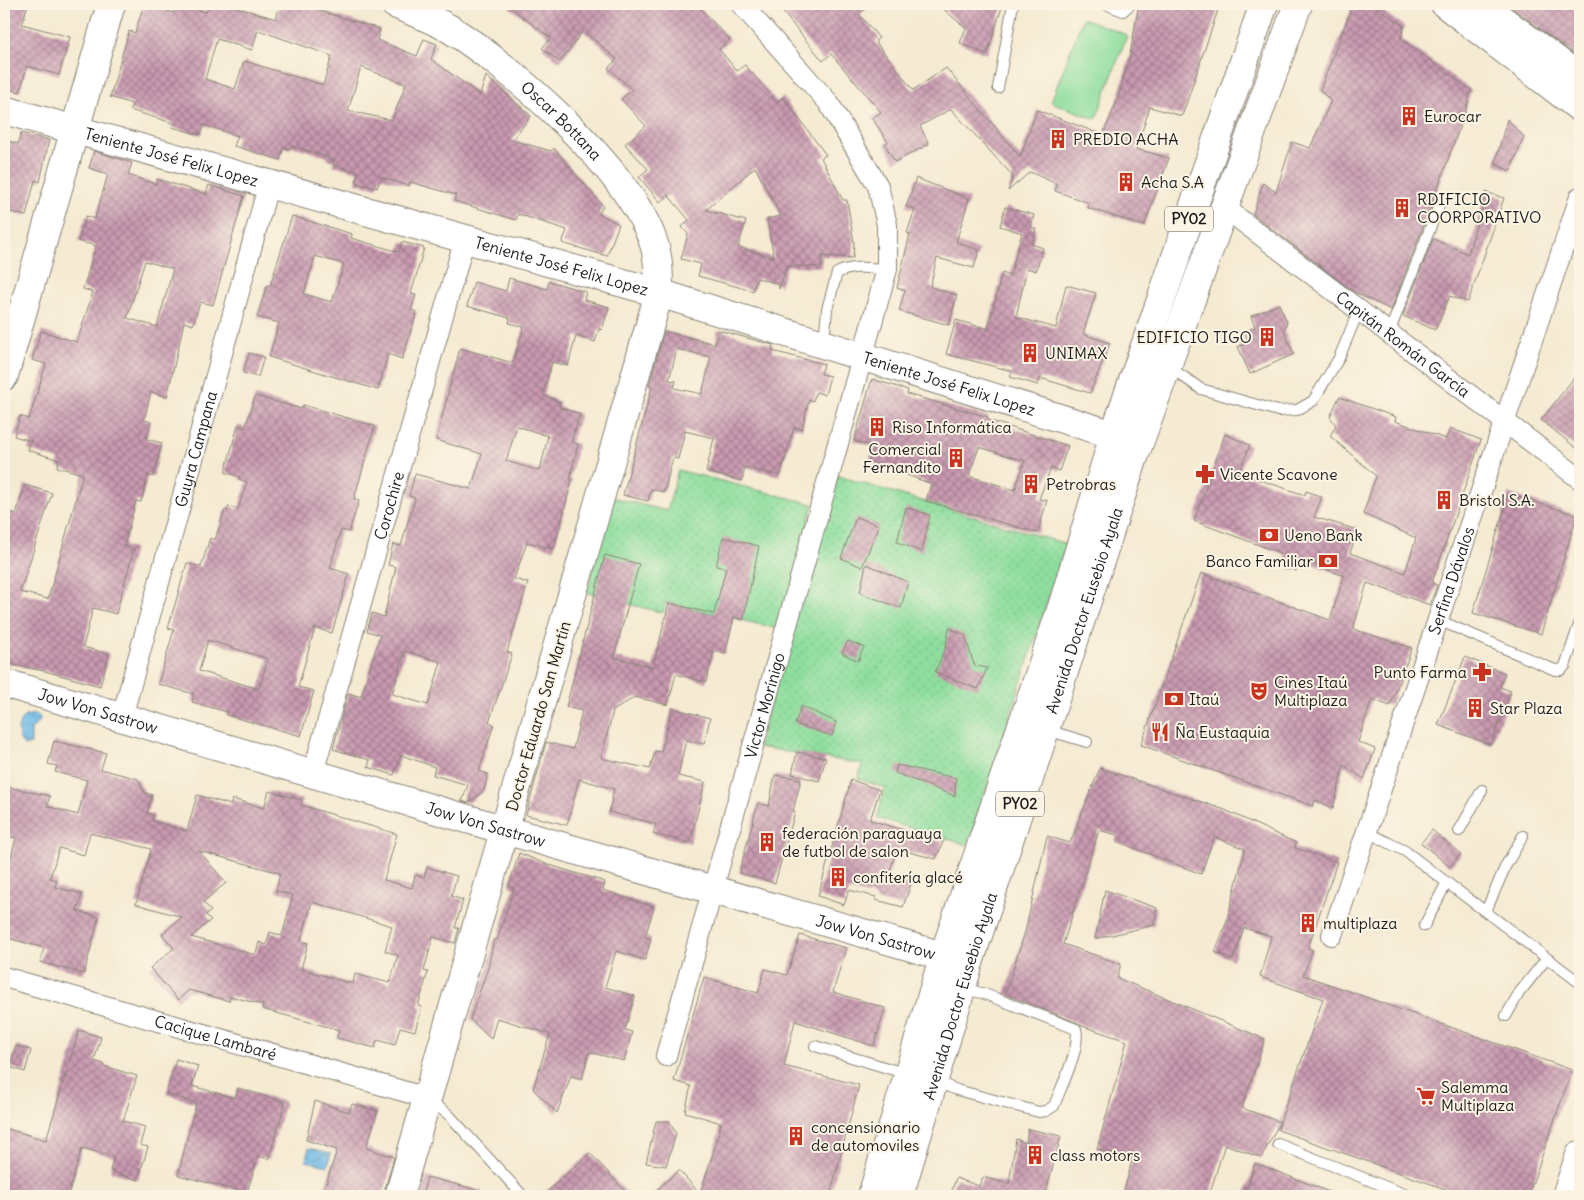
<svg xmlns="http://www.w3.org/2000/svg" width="1584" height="1200" font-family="Delius,sans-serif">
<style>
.grass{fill:url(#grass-dots);stroke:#557d5d}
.garden{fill:#8ede9e;stroke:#557d5d}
.water{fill:url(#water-waves);stroke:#466c82}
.building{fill:url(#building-cross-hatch);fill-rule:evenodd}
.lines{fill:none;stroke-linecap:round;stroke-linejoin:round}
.lane-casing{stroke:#888377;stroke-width:12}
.street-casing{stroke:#888377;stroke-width:22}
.secondary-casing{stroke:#888377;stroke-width:30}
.highway-casing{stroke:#888377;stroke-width:30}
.lane{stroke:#fff;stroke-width:10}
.street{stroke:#fff;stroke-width:20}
.secondary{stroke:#fff;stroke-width:28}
.highway{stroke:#fff;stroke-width:28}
.labels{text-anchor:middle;stroke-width:4;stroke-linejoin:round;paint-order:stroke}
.shield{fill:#fcf5e5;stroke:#5f5d58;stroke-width:1}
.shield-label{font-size:15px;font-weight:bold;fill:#1c1c1c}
.poi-label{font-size:16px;fill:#1c1c1c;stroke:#fcf5e5;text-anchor:start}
.street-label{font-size:16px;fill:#1c1c1c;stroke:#fcf5e5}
</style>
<defs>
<pattern id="grass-dots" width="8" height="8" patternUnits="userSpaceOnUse" patternTransform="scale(1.25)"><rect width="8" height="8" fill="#8ede9e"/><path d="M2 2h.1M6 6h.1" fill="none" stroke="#7abe88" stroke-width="1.8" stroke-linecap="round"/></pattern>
<pattern id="water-waves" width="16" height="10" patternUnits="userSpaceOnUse" patternTransform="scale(1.25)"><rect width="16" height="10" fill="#6fbbe8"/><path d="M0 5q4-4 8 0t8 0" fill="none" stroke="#60a0c6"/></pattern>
<pattern id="building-cross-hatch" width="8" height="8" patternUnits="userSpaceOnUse" patternTransform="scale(1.25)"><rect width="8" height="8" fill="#c99ab1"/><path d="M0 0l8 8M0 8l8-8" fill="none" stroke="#a27d8f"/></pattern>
</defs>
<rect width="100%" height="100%" fill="#fcf5e5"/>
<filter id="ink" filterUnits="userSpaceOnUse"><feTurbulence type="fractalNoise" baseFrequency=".02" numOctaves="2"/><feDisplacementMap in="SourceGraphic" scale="10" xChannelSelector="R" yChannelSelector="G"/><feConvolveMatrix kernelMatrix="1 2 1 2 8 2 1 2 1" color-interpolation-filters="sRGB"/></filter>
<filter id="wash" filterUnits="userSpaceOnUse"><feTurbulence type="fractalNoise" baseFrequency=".0096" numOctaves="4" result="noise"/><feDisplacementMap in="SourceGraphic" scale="20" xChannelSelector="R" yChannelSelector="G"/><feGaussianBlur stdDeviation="1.12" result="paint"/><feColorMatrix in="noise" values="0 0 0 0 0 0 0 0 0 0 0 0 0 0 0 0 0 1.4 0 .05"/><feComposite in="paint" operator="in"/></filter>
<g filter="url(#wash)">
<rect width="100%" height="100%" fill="#f5ead2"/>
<path class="grass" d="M678 470 813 504 782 630 666 602 663 613 587 593 611 497 667 511Z
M835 475 1066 544 968 845 877 818 885 788 858 779 862 764 758 747Z"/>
<path class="garden" d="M1083 18 1127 35 1096 119 1051 102Z"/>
<path class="water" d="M35 714 39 716 40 721 31 729V744L24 746C16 736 16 724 25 716Z
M309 1148 331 1153 328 1166 306 1161Z"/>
<g id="blocks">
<path class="building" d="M11 4H28L22 24 70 37 59 75 27 66 20 92 4 88V30Z
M144 4 174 13 176 4 206 12 209 4H226L276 19 280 4H297L380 29 377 40 417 56 424 39 437 44 431 59 480 95 486 76 531 116 512 140 551 151 554 148 603 206 599 214 619 224 607 256 562 243 567 230 518 214 516 220 454 201 456 195 410 182 409 186 381 177 377 188 356 183 358 172 333 165 334 161 327 159 328 157 292 146 290 149 284 147 280 160 234 146 238 136 204 125 201 135 172 127 173 123 130 110 132 104 110 97 129 31 135 33ZM258 30 332 56 323 85 244 61 235 89 205 79 217 39 252 50ZM361 67 406 84 392 120 348 111Z
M505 4H696L730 40 719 49 737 71 745 65 777 102 783 97 826 155 821 158 843 200H847L854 243 853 258 822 256 821 267 787 266 779 289V284L757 278 753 291 698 276 701 264 681 259 688 234 682 227 689 220 668 195 660 202 639 177 648 169 625 144 646 126 621 99 632 90 608 68 617 59 583 31 560 62 542 48 551 38ZM755 167 781 216 767 219 774 258 738 247 746 221 706 210Z
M776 4H872L859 14 879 38 875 41 913 90 946 68 1020 157 1037 110 1103 135 1118 98 1130 55 1139 4H1220L1182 116 1150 107 1136 149 1169 158 1144 226 1088 208 1089 203 1055 191 1057 184 1030 172 1008 191 1013 176 951 109 920 126 929 144 895 162 885 144 888 142 872 118 881 112 831 54 823 61Z
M937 4H1003L987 54 960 43 966 28Z
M1353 4H1372L1404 26 1401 39 1471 90 1466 109 1440 182 1391 310 1354 292 1253 214 1263 183 1276 192 1292 142 1310 148 1331 101 1320 90Z
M1507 4H1580V59Z
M1507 119 1524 137 1510 171 1495 164Z
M21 133 49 140 40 182 35 180 26 216 4 210V140L18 144Z
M94 151 132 163 128 175 156 184 157 179 206 194 209 185 244 196 213 305 200 302 193 325 184 322 167 397 151 392 144 420 151 422 146 439 162 443 153 477 148 475 141 502 136 501 124 546 134 549 116 614 93 608 83 647 109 654 100 686 45 671 4 663V510L16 514 25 485 52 493 20 592 48 599 83 474 57 467 59 460 28 450 31 441 14 436 20 416 29 419 46 364 32 360 41 331 77 342 93 292 83 289 96 246 78 241 86 216 95 219 108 174 89 168ZM145 261 173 269 157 327 127 318Z
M916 178 969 199 956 242 979 250 974 268 937 258 930 287 957 295 949 325 899 311 905 290 897 288 910 234 907 233 915 209 906 207Z
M1486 192 1504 198 1468 302 1450 296 1435 330 1403 316 1433 239 1468 254Z
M1005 207 1034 215 1031 227 1036 229 1032 244 1043 248 1036 271 1027 268 1016 317 1056 328 1066 285 1096 293 1083 334 1110 343 1090 393 1040 378 1038 385 1010 377 1012 371 946 354 956 320 988 329 1002 273 1010 276 1022 233 1000 226Z
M292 216 352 234 351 238 399 252 402 242 424 248 411 294 416 295 411 310 417 312 402 359 388 354 378 390 269 357 279 323 257 317 267 285 270 286ZM315 256 344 264 332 302 304 294Z
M509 278 547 289 549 281 586 292 584 300 609 307 602 330 599 329 595 342 576 336 568 366 552 362 543 395 560 402 559 407 580 414 571 442 578 444 570 479 572 480 554 549 527 542 514 579 528 583 507 652 512 654 489 722 494 724 479 771 488 774 484 791 468 803 462 801 468 785 433 775 435 767 401 755 394 775 368 767 370 760 333 749 348 693 361 697 380 635 367 631 372 613 384 617 396 567 388 565 393 544 401 546 415 498 409 496 415 474 471 489 482 454 436 440 460 348 513 363 524 327 509 323 510 318 467 306 474 282 506 291ZM517 426 548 436 540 471 506 461ZM405 651 441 662 428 705 392 694Z
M1279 304 1287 322 1284 331 1294 354 1250 374 1238 347 1249 342 1244 332 1255 327 1251 316Z
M718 330 773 345 772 351 824 364 821 374 830 376 825 395 816 392 813 401 809 400 802 429 794 427 780 476 745 467 742 481 706 472 714 438 685 431 678 459 673 458 664 492 651 489 648 501 623 495 652 387 649 386 664 331 715 344ZM677 349 711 357 702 394 674 388 676 381 669 380Z
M249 353 264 357 258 377 243 373Z
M1580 370V451L1541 420Z
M872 379 908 390 907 394 988 417V420L1068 446 1059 471 1051 468 1039 499 1047 500 1038 533 926 501 931 484 869 461 874 447 854 441ZM979 447 1025 461 1015 490 969 476Z
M255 396 302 409 303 405 375 426 354 499 359 501 349 532 341 530 330 568 349 574 332 633 315 628 298 687 314 691 301 736 226 715 227 712 192 702 194 694 158 684 174 630 168 628 187 563 201 567 210 538 215 540 225 510 227 511 229 506 238 509 247 482 239 479 240 477 225 472 238 425 245 428ZM208 640 268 659 259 689 199 671Z
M1339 397 1396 417 1395 421 1446 439 1450 428 1481 440 1432 583 1437 585 1430 605 1367 583 1353 629 1412 648 1390 706 1372 699 1358 742 1375 749 1364 779 1344 765 1333 808 1315 800 1313 806 1141 745 1201 573 1330 620 1344 576 1300 559 1296 571 1283 565 1286 555 1194 521 1225 434 1250 445 1239 473 1305 495 1306 491 1322 497 1314 517 1358 530 1350 553 1405 573 1416 538 1363 514 1376 476 1330 436 1336 425 1330 417Z
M1509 494 1577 515 1541 634 1473 613Z
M906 507 930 515 922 552 897 542Z
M856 517 879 525 862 567 841 558Z
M723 537 759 546 743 620 734 617 725 654 714 651 706 682 676 674 668 705 635 697 613 711 601 758 650 769 655 751 661 752 672 708 710 718 704 744 686 740 678 776 705 782 690 843 653 834 656 824 609 812 614 789 579 779 567 825 526 815 546 742 573 749 582 711 566 707 605 555 639 564 614 657 653 667 669 603 714 614 726 568 716 566Z
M866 564 908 582 901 608 860 593Z
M949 628 965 635 974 665 987 668 978 689 935 672 945 649Z
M848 641 864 647 858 661 842 653Z
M1465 657 1505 673 1500 687 1511 691 1491 745 1438 725Z
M801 706 836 722 832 736 795 724Z
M54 741 106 753 101 769 138 779 145 793 152 795 147 813 154 815 152 821 187 831 197 795 231 805 232 799 264 808 269 791 302 800 301 805 397 834 384 880 412 888 415 875 424 877 427 867 457 876 451 896 463 900 455 928H459L455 943 433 937 424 971 428 972 418 1006 422 1007 415 1031 400 1027 395 1045 377 1040 375 1048 337 1038 339 1030 262 1009 263 1005 230 996 229 1001 189 990 178 1000 150 968 174 948 162 934 182 917 136 904 151 849 90 833 84 855 59 848 50 878 57 880 55 887 82 894 77 911 99 917 84 974 40 962 44 948 4 937V884L16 838 4 836V786L50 796 47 806 78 815 87 780 55 772 57 766 48 764ZM199 851 280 873 276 891 293 895 282 936 270 932 266 945 259 942 256 954H252L191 937 211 920 206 915 211 911 203 902 226 883ZM312 902 392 926 385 951 398 955 390 983 355 974 353 984 301 969 308 943 301 941Z
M797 752 826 758 819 781 792 774Z
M897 765 956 778 955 796 895 773Z
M1100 768 1225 810 1296 843 1295 848 1337 862 1308 948 1313 950 1303 975 1572 1070 1528 1196H1465L1278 1130 1280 1122 1261 1158 1225 1144 1209 1196H1123L1132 1160 1097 1149 1127 1041 1082 1026 1078 1023 1005 994 1025 932 1047 836 1070 843ZM1099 830 1117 835 1116 841 1201 874 1214 837 1245 849 1226 924 1215 952 1233 960 1244 928 1271 936 1260 977 1323 999 1280 1122 1242 1108 1265 1039 1117 978 1121 964 1063 944Z
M775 775 801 779 793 811 795 812 775 883 739 873 758 803 769 806Z
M851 780 880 790 870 820 943 842 936 859 897 849 888 877 911 884 903 907 876 900V897L849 890 844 905 818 896Z
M1432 830 1461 854 1450 867 1421 843Z
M519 853 546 864 605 882 603 890 654 907 645 937 651 939 645 960 616 951 605 987 635 996 625 1030 632 1032 624 1061 589 1052 582 1079 571 1076 557 1113 533 1089 550 1034 497 1018 491 1039 470 1019 488 968 494 939 497 940 514 888 509 886Z
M1105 890 1157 908 1154 925 1095 939Z
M800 935 846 948 833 992 885 1008 874 1046 795 1021 784 1066 859 1085 830 1196H650L679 1170 700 1194 716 1144 721 1123 685 1112 691 1086 674 1081 704 977 758 993 765 969 787 975Z
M79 1030 101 1037 94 1061 104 1064V1066L137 1076 123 1121 145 1127 140 1145 148 1147 138 1180 110 1171 114 1157 82 1148 68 1196H4V1128L46 1140Z
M16 1046 31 1050 25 1072 10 1067Z
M176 1059 198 1066 192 1086 235 1098 238 1088 285 1102 269 1159 258 1156 247 1193 178 1175 196 1103 166 1094Z
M315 1101 349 1112 352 1104 378 1111 366 1148 394 1157 383 1196H322L337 1150 306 1140Z
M656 1121H669L676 1134 666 1166 646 1163Z
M1028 1129 1061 1136 1045 1196H950L956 1178 979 1186 983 1177 1009 1184 1016 1139 1026 1143Z
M590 1153 630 1196H542Z
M1255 1163 1337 1195V1196H1245Z
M427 1177 482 1191 481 1196H422Z"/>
</g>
</g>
<g filter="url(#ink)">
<use href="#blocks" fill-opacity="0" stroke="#888377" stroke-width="1"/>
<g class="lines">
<g class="lane-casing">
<path id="lane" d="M1105 4 1123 11 1131 4
M998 88 1013 4
M1567 237 1580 252
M1389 333 1442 198
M824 342 827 309 837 273C853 265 869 268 887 269
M1168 366 1201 389 1278 411 1297 410 1313 401 1339 358 1359 310
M1438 620 1555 670H1561L1565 666 1580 622
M1047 730 1087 742
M1459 831 1482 790
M1367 832 1405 851 1580 983
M1486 911 1506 865 1523 836
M1424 926 1447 882
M1506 1016 1519 993 1547 958
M815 1046 907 1074
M934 1081 957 1090 1039 1112 1046 1111 1054 1106C1061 1087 1081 1048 1076 1029L982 993 963 989
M428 1099 449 1115 523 1196
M1278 1144 1409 1196"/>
</g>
<g class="street-casing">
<g id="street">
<path id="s1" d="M1225 208 1580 479"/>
<path id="s2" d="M122 717 269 183"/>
<path id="s3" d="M313 773 465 238"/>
<path id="s4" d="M1332 935 1580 197"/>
<path id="s5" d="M4 977 427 1098"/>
<path id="s6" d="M666 1056 887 269V225L878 186 828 102 741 4"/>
</g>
</g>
<g class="secondary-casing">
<g id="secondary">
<path id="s7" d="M395 4C413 12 433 19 450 29 514 69 631 172 654 244 659 259 659 277 659 293L399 1196"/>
<path d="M1445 4 1580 108"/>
<path d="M1481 4 1580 78"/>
<path id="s8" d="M4 110 659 293 1114 435"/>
<path d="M4 376 111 4"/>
<path id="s9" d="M4 683 505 830 967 963"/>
<path d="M1566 1196 1580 1155"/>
</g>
</g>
<g class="highway-casing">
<g id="highway">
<path d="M872 1196 944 955 1062 607 1114 435 1264 4"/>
<path id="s10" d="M899 1196 969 963 1133 460 1298 4"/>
</g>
</g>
<use href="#lane" class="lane"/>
<use href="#street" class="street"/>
<use href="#secondary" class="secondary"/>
<use href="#highway" class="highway"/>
</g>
</g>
<defs>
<g id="building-bare" transform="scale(1.5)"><path d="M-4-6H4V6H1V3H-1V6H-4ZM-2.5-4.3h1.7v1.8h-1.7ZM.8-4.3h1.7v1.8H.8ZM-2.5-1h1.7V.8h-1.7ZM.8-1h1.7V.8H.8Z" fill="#c8321e" stroke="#fcf5e5" stroke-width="2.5" paint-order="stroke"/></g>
<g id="pharmacy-bare" transform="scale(1.5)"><path d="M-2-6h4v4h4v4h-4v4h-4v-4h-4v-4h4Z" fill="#c8321e" stroke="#fcf5e5" stroke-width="2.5" paint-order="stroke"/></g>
<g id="bank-bare" transform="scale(1.5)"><path d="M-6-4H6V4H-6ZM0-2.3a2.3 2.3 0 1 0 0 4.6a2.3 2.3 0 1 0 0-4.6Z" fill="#c8321e" stroke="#fcf5e5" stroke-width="2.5" paint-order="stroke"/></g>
<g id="theatre-bare" transform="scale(1.5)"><path d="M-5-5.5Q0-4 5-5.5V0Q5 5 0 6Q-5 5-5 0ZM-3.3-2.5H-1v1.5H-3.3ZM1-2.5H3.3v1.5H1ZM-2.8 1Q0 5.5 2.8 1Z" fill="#c8321e" stroke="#fcf5e5" stroke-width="2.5" paint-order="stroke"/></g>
<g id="restaurant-bare" transform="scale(1.5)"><path d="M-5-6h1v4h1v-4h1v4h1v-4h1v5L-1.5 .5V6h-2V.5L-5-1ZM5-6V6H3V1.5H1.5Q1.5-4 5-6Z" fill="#c8321e" stroke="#fcf5e5" stroke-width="2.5" paint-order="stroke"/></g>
<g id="supermarket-bare" transform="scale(1.5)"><path d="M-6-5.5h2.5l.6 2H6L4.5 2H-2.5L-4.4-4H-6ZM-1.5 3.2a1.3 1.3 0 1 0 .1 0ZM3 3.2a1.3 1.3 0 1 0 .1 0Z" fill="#c8321e" stroke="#fcf5e5" stroke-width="2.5" paint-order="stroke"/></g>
</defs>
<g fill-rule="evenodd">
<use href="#building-bare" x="1409" y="116"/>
<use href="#building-bare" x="1058" y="139"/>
<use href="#building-bare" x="1126" y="182"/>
<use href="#building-bare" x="1402" y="208"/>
<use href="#building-bare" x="1267" y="337"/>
<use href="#building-bare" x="1030" y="353"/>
<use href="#building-bare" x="877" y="427"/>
<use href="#building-bare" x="956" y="458"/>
<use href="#pharmacy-bare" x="1205" y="474"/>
<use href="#building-bare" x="1031" y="484"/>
<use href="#building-bare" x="1444" y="500"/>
<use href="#bank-bare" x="1269" y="535"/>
<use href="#bank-bare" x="1328" y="561"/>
<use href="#pharmacy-bare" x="1482" y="672"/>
<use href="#theatre-bare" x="1259" y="691"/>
<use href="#bank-bare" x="1174" y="699"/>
<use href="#building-bare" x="1475" y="708"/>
<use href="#restaurant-bare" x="1160" y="732"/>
<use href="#building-bare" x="767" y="842"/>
<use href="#building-bare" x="838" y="877"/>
<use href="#building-bare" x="1308" y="923"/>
<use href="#supermarket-bare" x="1426" y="1096"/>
<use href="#building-bare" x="796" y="1136"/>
<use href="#building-bare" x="1035" y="1155"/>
</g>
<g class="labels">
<g class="shield">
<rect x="1165" y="206.5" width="48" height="25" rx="4"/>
<rect x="996" y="791.5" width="48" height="25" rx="4"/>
</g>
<g class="shield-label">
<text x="1189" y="224">PY02</text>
<text x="1020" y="809">PY02</text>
</g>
<g class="poi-label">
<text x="1424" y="122">Eurocar</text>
<text x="1073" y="145">PREDIO ACHA</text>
<text x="1141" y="188">Acha S.A</text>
<text x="1417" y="205">RDIFICIO<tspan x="1417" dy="18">COORPORATIVO</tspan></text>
<text x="1252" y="343" text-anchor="end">EDIFICIO TIGO</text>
<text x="1045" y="359">UNIMAX</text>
<text x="892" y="433">Riso Informática</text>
<text x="941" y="455" text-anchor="end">Comercial<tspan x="941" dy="18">Fernandito</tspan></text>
<text x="1220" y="480">Vicente Scavone</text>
<text x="1046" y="490">Petrobras</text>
<text x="1459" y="506">Bristol S.A.</text>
<text x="1284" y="541">Ueno Bank</text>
<text x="1313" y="567" text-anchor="end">Banco Familiar</text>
<text x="1467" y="678" text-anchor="end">Punto Farma</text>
<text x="1274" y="688">Cines Itaú<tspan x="1274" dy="18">Multiplaza</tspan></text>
<text x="1189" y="705">Itaú</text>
<text x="1490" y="714">Star Plaza</text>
<text x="1175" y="738">Ña Eustaquia</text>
<text x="782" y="839">federación paraguaya<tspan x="782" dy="18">de futbol de salon</tspan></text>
<text x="853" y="883">confitería glacé</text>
<text x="1323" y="929">multiplaza</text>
<text x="1441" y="1093">Salemma<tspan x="1441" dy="18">Multiplaza</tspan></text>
<text x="811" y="1133">concensionario<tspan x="811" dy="18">de automoviles</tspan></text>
<text x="1050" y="1161">class motors</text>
</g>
<g class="street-label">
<text dy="6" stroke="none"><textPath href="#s7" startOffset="205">Oscar Bottana</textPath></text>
<text dy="6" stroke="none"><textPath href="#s8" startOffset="174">Teniente José Felix Lopez</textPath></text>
<text dy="6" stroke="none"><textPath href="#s8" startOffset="579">Teniente José Felix Lopez</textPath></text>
<text dy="6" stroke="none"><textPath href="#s1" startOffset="224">Capitán Román García</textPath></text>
<text dy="6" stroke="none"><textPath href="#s8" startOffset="984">Teniente José Felix Lopez</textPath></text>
<text dy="6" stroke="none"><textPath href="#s2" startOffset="278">Guyra Campana</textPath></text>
<text dy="6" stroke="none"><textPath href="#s3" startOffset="278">Corochire</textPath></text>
<text dy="6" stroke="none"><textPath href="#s4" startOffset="374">Serfina Dávalos</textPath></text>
<text dy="6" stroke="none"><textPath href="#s10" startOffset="614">Avenida Doctor Eusebio Ayala</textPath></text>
<text dy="6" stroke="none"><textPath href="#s6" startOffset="364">Victor Morínigo</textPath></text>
<text dy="6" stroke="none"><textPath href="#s9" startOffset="98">Jow Von Sastrow</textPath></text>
<text transform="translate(538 716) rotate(-74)" y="6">Doctor Eduardo San Martín</text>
<text dy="6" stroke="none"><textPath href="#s9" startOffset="502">Jow Von Sastrow</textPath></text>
<text dy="6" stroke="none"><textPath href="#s9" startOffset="908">Jow Von Sastrow</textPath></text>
<text dy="6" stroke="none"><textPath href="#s10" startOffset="209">Avenida Doctor Eusebio Ayala</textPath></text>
<text dy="6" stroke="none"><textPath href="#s5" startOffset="220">Cacique Lambaré</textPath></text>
</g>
</g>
<rect width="1584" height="1200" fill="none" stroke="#fcf5e5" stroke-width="20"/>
</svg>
